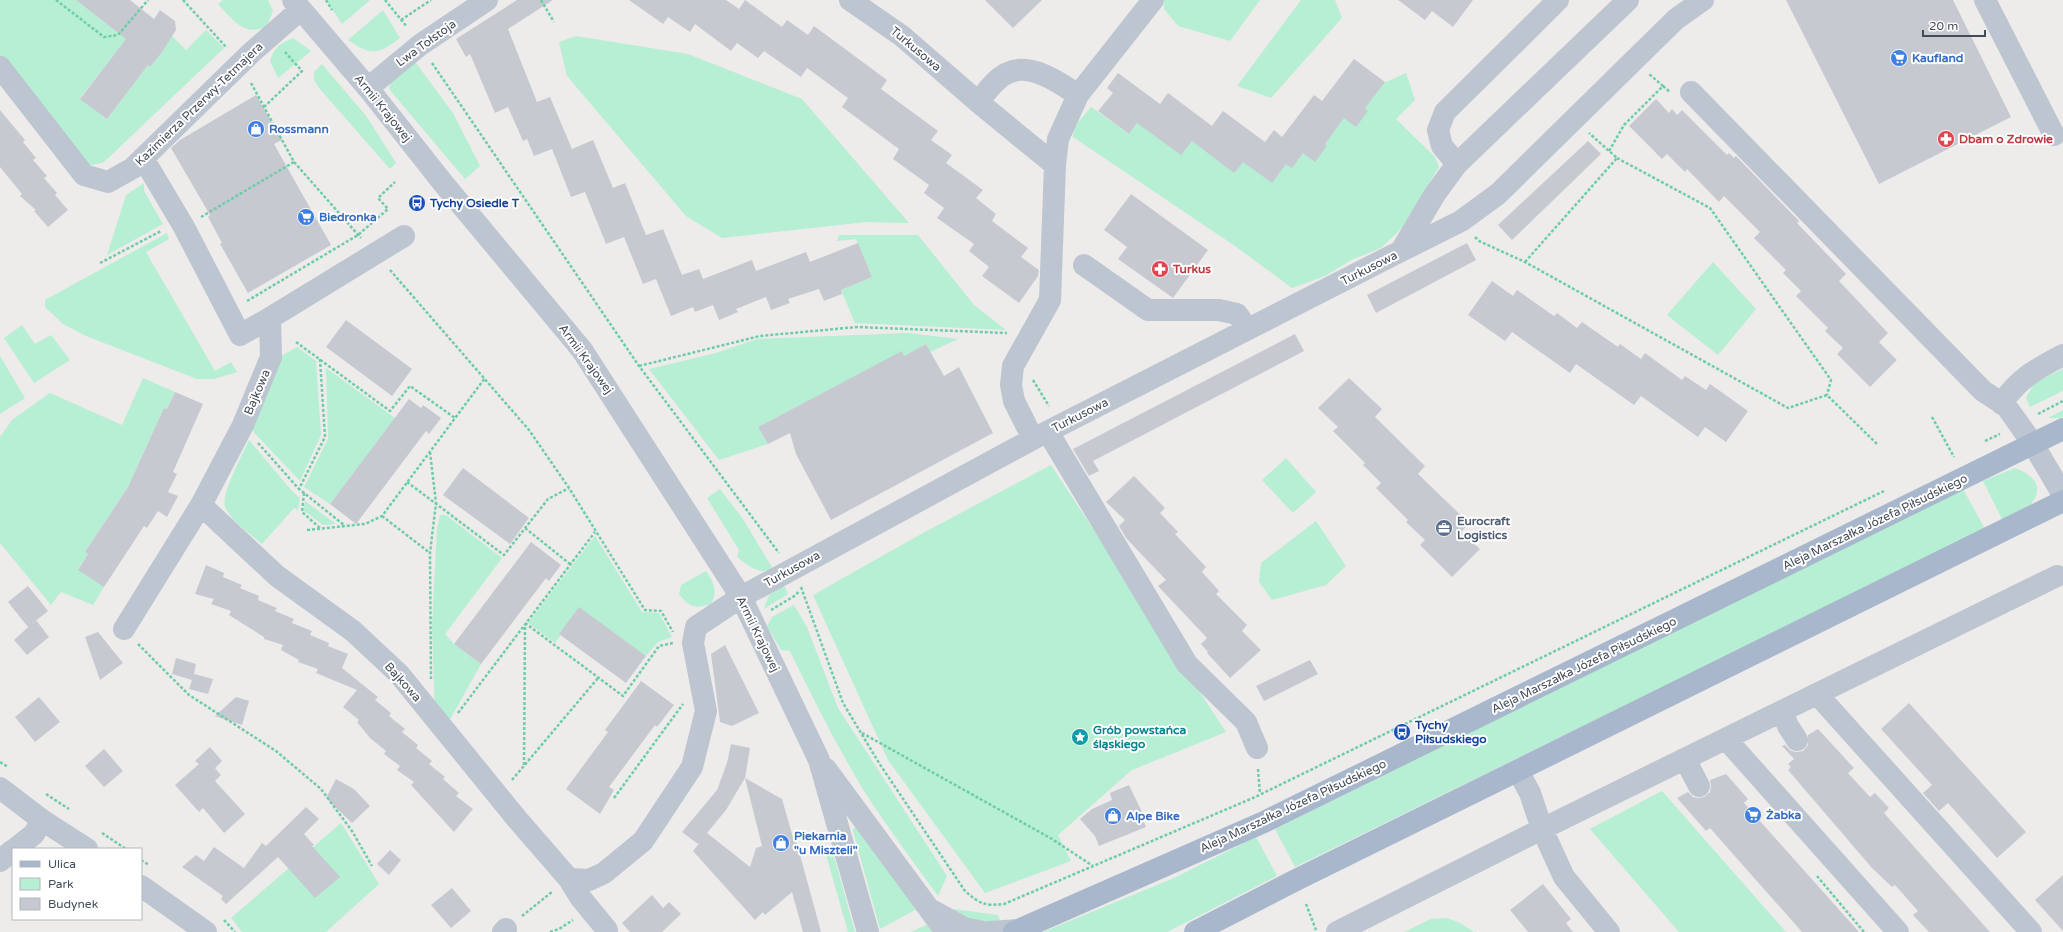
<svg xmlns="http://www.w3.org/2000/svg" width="2063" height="932" font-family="'Varela Round',sans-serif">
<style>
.green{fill:#b6efd3}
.building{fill:#c7c9d1;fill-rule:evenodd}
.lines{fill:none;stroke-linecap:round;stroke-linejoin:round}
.path{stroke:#6ecda9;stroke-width:2.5;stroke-dasharray:3 2;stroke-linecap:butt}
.minor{stroke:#bdc5d1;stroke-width:22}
.major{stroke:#a9b7cc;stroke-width:22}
.labels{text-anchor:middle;stroke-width:4;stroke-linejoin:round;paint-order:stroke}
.street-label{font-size:12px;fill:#434c59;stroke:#fff}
.shop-label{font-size:12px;font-weight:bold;fill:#366cbe;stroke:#fff;text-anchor:start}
.health-label{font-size:12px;font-weight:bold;fill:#be3a42;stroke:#fff;text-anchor:start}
.transit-label{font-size:12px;font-weight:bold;fill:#164399;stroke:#fff;text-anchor:start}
.service-label{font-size:12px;font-weight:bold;fill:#4e5e75;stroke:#fff;text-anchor:start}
.culture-label{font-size:12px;font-weight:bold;fill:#0d838f;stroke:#fff;text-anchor:start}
</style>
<rect width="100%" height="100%" fill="#eeebeb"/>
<path class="green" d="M0 0H76L116 31 137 5 131 33 80 98 107 119 148 65 150 67 172 36 186 50 206 30 224 48 104 162 85 167 0 57Z
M223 0H268L273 11 267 26C245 38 232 19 218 4Z
M326 0H370L342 24Z
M1164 0H1260L1230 41 1178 26 1164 9Z
M1301 0H1335L1342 18 1271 98 1237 86Z
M383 10 400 38C377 55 372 56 348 40Z
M576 36 688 54 802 99 909 223 866 222 722 238 686 216 567 76 559 42Z
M293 38 311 51 278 78 270 61C274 48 280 43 293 38Z
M413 59 453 113 480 166 465 179 389 89 391 81Z
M322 64 367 117 396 163 390 169 319 88 314 80V72Z
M1406 73 1415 100 1396 119 1435 157 1439 167 1402 228 1381 248 1351 260 1325 276 1292 288 1235 246 1073 137 1074 127 1091 107 1129 134 1139 120 1274 157 1326 109Z
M144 183V191L163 224 107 255 126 195Z
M167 233 169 239 146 252 215 371 231 362 237 372 214 379H197L86 336 63 324 45 307V300Z
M839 235H918L974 305 1006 330 855 323 841 290 872 277 856 239 837 241Z
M1713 262 1756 309 1718 355 1667 315Z
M22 325 35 344 51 335 70 360 34 383 4 338Z
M909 333 958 339 930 352 926 344 904 356 902 352 758 427 768 444 719 460 649 369 716 353 757 339Z
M297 347 316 361 321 435 300 481 246 424 274 360Z
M0 356 25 398 0 414Z
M326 368 395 418 330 504 304 487 328 439Z
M2063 369V391L2030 407 2026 398 2034 383Z
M143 378 175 392 167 409 164 408 128 487 85 552 88 554 78 569 104 587 93 605 61 592 51 605 0 543V437L12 420 50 393 122 425Z
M2063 410V417L2059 418H2048Z
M249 440 292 491 300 498 298 510 294 508 262 544C250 533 230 521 225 506 221 494 243 453 249 440Z
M1286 458 1316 492 1293 513 1262 480Z
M1051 465 1226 732 1132 770 1058 835 1071 861 985 893 888 760 813 595 923 533Z
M2015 468C2033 475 2046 487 2030 505 2025 512 2011 516 2003 521L1983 481Z
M720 489 743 519 773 569C761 576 747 565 737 557L739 550 707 498Z
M1963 489 1985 529 1295 867 1275 829Z
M305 501 336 524 323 525 303 510Z
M440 515H446L502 558 445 634 454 644 481 664 447 725 435 715 432 626 437 528Z
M1316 521 1346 566 1326 585 1272 600 1259 582 1261 563Z
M595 536 642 612 659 613 672 637 658 642 646 656 579 608 555 643 528 623Z
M706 571C714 583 718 591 711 604 695 609 690 608 679 594L681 585Z
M784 585 788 594 764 609 769 595Z
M794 605 807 627 838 708 947 876 938 896C912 860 885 824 861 786 835 742 812 697 790 651L781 650 767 626 772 617Z
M1662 791 1786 932H1679L1590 829Z
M341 823 379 884 326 932H242L231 918Z
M856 827 917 909 880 929 853 831V829Z
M1256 837 1277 876 1167 932H1043L1174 878Z
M823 844 832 849 855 932H848Z
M954 909 998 915 1000 920C980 929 968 920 949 912Z
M1447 918 1460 923 1474 932H1404L1431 919Z
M928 924 934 932H911Z"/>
<path class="building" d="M76 0H130L154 19 160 10 175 21 176 30 162 52 150 67 148 65 107 119 80 99 126 39Z
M517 0H553L508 29 537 102 550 97 572 149 593 140 613 188 625 183 646 235 663 229 682 275 699 269 703 279 752 260 756 271 806 252 810 262 858 243 872 277 841 290 842 294 824 301 819 289 788 299 790 303 771 310 766 297 736 309 738 312 719 320 713 305 695 312 693 307 671 316 656 279 643 284 624 237 606 244 585 192 571 197 552 149 534 156 527 139 523 141 508 107 495 113 470 54 466 57 456 39Z
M629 0H726L739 9 745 0 782 27 787 20 808 35 814 26 887 80 881 89 938 131 931 140 952 155 946 163 983 190 976 198 996 214 992 221 1028 248 1021 257 1039 270 1038 276 1019 303 982 276 989 267 969 251 974 244 937 218 944 208 924 193 929 185 893 159 899 149 842 107 848 98 807 68 801 77 764 51 758 58 737 43 731 51 695 24 690 32 668 17 663 24Z
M985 0H1042L1013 28Z
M1398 0H1473L1453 27 1432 11 1425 20Z
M1786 0H1953L2011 117 1879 184Z
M1354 59 1385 82 1365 108 1368 111 1356 127 1344 118 1325 144 1327 146 1315 162 1303 153 1292 168 1286 164 1272 183 1243 162 1234 173 1192 141 1181 155 1137 123 1129 134 1098 111 1113 93 1107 88 1118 73 1160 104 1168 93 1212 126 1223 111 1265 142 1274 130 1282 137 1314 95 1322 101Z
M256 95 282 140 274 144 331 245 248 293 220 244 222 243 208 217 210 215 171 148 180 140Z
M1656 99 1669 113 1672 109 1677 115 1682 110 1727 155 1729 153 1734 158 1736 156 1799 221 1797 223 1846 274 1839 281 1888 333 1879 342 1897 360 1870 387 1837 354 1843 348 1825 331 1828 328 1796 296 1801 291 1783 273 1786 270 1754 238 1760 232 1724 196 1719 202 1687 169 1685 172 1667 154 1662 159 1629 126Z
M0 110 25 140 23 142 36 158 33 160 47 176 44 178 57 193 55 195 68 210 48 227 34 211 36 210 20 196 22 194 0 167Z
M1588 141 1601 154 1512 240 1498 225Z
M1131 194 1208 250 1173 298 1118 259 1127 247 1104 230Z
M1467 243 1476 260 1376 313 1367 295Z
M1492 281 1513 296 1517 290 1554 316 1557 313 1577 328 1582 322 1618 347 1620 344 1641 359 1645 353 1682 380 1685 376 1706 390 1710 384 1748 411 1726 442 1705 427 1698 437 1641 396 1634 405 1576 364 1570 373 1512 332 1505 341 1468 315Z
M346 320 412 369 392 396 326 347Z
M1295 334 1304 351 1093 461 1099 471 1089 476 1073 449Z
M926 344 944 376 959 367 993 433 831 520 796 454 790 433 768 444 758 427 902 351 904 356Z
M1349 378 1382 409 1375 417 1425 466 1418 474 1469 523 1461 532 1480 549 1452 577 1420 545 1425 540 1406 522 1408 520 1376 488 1381 483 1363 465 1365 463 1333 431 1338 427 1318 408Z
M175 392 203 404 173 472 177 474 168 492 178 496 167 517 158 511 147 528 144 526 104 587 78 570 88 554 85 552 128 487 164 408 167 409Z
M409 399 421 408 423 405 441 418 429 434 426 431 356 524 330 504Z
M463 468 529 518 510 544 443 495Z
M1134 476 1165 508 1160 513 1178 532 1175 534 1206 567 1202 572 1219 591 1216 594 1247 625 1242 631 1261 650 1230 678 1207 653 1208 652 1201 644 1207 638 1158 586 1166 580 1126 538 1119 526 1125 520 1106 502Z
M531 542 561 565 549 581 546 578 481 664 454 644Z
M206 565 224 573 223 577 242 585 240 588 259 596 258 600 277 608 275 611 294 619 292 623 312 631 310 635 329 643 328 646 348 654 342 668 378 697 375 700 391 713 389 716 405 729 402 732 418 745 416 748 432 761 429 764 445 777 443 779 459 793 456 796 473 809 454 832 411 785 414 782 397 770 400 766 384 754 386 751 370 738 357 722 359 720 343 707 357 690 316 673 318 669 298 662 299 660 281 650 283 645 264 639V637L229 615 231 611 211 604 214 599 195 594Z
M28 586 48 611 28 627 8 602Z
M579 607 646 656 626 683 559 634Z
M36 620 49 637 27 655 14 640Z
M98 632 123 663 100 680 85 637Z
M725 645 759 713 732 726 720 722 711 654Z
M176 658 196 664 194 674 213 679 208 694 189 689 192 680 172 674Z
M1310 660 1318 674 1264 701 1256 686Z
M641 681 674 705 657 727 655 725 609 787 614 790 600 814 566 789 608 732 605 730Z
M39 697 60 722 35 742 15 717Z
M236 697 249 701 242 725 215 716Z
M1909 703 2026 832 1997 858 1948 803 1939 811 1923 793 1932 785 1881 729Z
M1818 729 1854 768 1848 773 1870 797 1875 793 1889 808 1884 813 1990 932H1929L1913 915 1918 911 1895 885 1892 887 1872 868 1788 770 1791 767 1788 764 1794 759 1782 746 1785 745 1791 751 1797 752 1803 751 1808 745V735Z
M731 744 750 748 745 778 782 799 794 841 796 840 821 932H803L792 892 765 915 763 912 755 920 693 851 701 841 698 844 682 832 717 790 727 763ZM745 778 762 846 756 848 750 867 707 833 726 810Z
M210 747 222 761 215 768 221 775 215 781 245 814 224 833 203 808 199 812 175 785 199 764 195 761Z
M104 749 123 771 104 787 85 766Z
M1726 774 1748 799 1744 803 1750 810 1859 932H1802L1710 828 1706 831 1677 798 1688 792 1693 797 1698 798 1704 797 1710 792 1711 787 1710 780Z
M336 779 354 789 370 806 352 823 326 798Z
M1129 785 1142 812H1140L1146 827 1099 846 1095 836 1080 819 1092 809 1112 800 1110 793Z
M306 807 319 819 304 834 314 845 312 846 340 877 315 898 278 857 226 904 221 899 223 896 182 867 196 855 204 861 214 847 244 868 262 843 266 846Z
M390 850 401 860 389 875 377 864Z
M2063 875V931L2035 900Z
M1543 884 1571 919 1566 923 1573 932H1528L1510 910Z
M452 888 471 911 451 928 431 905Z
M652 895 663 908 669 902 681 914 662 932H630L622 923Z"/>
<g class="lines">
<path class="path" d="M56 0 104 37 118 35 148 0
M183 0 227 48
M326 0 332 10
M385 0 407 27
M541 0 554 22
M401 20 431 0
M432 63 639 366 779 553
M251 83 294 162 361 238
M1663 86 1670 92
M264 107 302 71 285 52
M1609 151 1624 125 1663 86 1649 74
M1617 158 1710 208 1831 380 1827 395
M201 217 294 162
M1475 237 1479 241 1525 262 1788 408 1827 395 1877 444
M1525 262 1617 158 1589 133
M100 263 161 231
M390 270 529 430 569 488 645 610 661 611 673 632
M247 301 358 235 388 209 378 198 395 182
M296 342 390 411 410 386 455 418
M320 359 325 437 299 489 344 525
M639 366 760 336 857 327 1007 333
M1033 380 1049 406
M2038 414 2063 401
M1932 417 1954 457
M1985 441 2000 434
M258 443 299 489
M430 452 436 503 430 553 431 679
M407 482 504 555 548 499 569 488
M304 493 302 512 320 528
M382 516 430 553
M525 528 570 564
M307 530 365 524 382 516 485 378
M801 587 843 703 879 763 965 891C980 904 984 906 1004 904L1253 798 1884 491
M771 610 796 595 799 591
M525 623 623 696 659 646 673 643
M138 644 189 695 276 751 321 789 352 831 372 866
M458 713 595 532
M862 733 1052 839 1093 866
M0 762 8 767
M524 765 525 624
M1258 769 1260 794
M512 780 598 678
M46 794 69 809
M614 798 683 704
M102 833 126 849
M141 860 149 865
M1817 876 1864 932
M1306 904 1316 930
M522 916 552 892
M224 920 235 932
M550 932 559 929 573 920"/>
<path class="minor" d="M293 0 368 88 443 183 582 350 732 583 741 597 819 760 868 932
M850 0 902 36 978 102 1055 165
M1985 0 2054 135
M0 67 84 175 108 182 133 168 252 52 300 10
M368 88 420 45 487 0
M1691 92 1983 391 2006 406 2033 444 2063 495
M978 102C985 94 992 83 1001 77 1025 58 1057 81 1078 95
M143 158 184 227 240 335 270 318
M1457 164 1442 146 1438 130 1445 112 1558 0
M1401 251 1461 221 1498 194 1676 19 1703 0
M1084 265 1148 310H1219L1237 314 1248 329
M2002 404C2017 379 2038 368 2063 355
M1048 432 1187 664 1246 722 1257 748
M1033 439 1014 401 1011 385 1013 366 1050 300 1055 165 1058 139 1078 95 1153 0
M201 505 277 576 353 631 399 674 517 819 569 879 589 880 604 873 643 841 692 767 706 711 693 643 696 627 741 597 1033 439 1401 251 1435 194 1457 164 1628 0
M124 629 201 505 243 425 271 357 270 318 404 236
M1817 694 2031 932
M1782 711 1788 726 1797 740
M1726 739 1898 932
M1685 759 1699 786
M826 769 946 932
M0 788 42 820 87 849
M15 849 34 834 42 820
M0 861 13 850
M569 879 580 897 607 930
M141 886 206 932
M933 911 964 928 983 932
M503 932 506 929
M991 932 1018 930
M1337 932 1542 829 1530 793 1518 771
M1609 932 1564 877 1542 829 2057 576"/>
<path class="major" d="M1014 932 1264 822 2063 429
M1195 932 1294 881 2063 501"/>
</g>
<defs>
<g id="supermarket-disc" transform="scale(0.9)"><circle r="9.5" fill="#3f7fe0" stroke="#fff"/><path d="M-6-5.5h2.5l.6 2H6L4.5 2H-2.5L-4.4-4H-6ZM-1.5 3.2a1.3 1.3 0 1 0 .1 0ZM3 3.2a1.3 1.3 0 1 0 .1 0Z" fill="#fff"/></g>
<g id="shop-disc" transform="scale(0.9)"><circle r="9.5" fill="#3f7fe0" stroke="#fff"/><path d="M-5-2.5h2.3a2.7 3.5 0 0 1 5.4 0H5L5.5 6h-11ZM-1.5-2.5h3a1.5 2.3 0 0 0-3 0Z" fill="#fff"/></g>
<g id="pharmacy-disc" transform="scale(0.9)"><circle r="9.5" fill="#e0444e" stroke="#fff"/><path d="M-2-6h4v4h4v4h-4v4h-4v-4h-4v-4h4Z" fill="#fff"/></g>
<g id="bus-disc" transform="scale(0.9)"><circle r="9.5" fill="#1a4fb4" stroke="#fff"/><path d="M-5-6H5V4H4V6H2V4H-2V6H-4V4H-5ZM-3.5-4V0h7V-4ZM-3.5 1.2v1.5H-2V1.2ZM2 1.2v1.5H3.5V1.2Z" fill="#fff"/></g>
<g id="office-disc" transform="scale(0.9)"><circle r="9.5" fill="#5c6f8a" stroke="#fff"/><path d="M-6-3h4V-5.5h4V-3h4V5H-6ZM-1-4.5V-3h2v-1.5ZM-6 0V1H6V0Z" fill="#fff"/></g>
<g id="sight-disc" transform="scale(0.9)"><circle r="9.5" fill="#0f9aa8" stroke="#fff"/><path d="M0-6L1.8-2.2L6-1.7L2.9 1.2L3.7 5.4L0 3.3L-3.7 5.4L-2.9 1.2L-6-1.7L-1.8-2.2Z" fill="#fff"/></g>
</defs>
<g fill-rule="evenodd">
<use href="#supermarket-disc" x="1899" y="58"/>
<use href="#shop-disc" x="256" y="129"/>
<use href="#pharmacy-disc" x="1946" y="139"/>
<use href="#bus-disc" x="417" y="203"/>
<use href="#supermarket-disc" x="306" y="217"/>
<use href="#pharmacy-disc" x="1160" y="269"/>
<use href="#office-disc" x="1444" y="528"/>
<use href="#bus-disc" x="1402" y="732"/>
<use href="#sight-disc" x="1080" y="737"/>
<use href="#supermarket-disc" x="1753" y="815"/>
<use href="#shop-disc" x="1113" y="816"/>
<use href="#shop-disc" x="781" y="843"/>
</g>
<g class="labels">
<g class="street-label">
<text transform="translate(426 43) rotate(-36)" y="4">Lwa Tołstoja</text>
<text transform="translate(916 49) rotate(40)" y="4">Turkusowa</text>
<text transform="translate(199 104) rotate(-44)" y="4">Kazimierza Przerwy-Tetmajera</text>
<text transform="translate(383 108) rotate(51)" y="4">Armii Krajowej</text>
<text transform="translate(1369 268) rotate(-27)" y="4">Turkusowa</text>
<text transform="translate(586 359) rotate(54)" y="4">Armii Krajowej</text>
<text transform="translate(257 392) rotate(-67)" y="4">Bajkowa</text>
<text transform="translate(1080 415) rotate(-27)" y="4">Turkusowa</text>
<text transform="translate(1875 522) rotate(-26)" y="4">Aleja Marszałka Józefa Piłsudskiego</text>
<text transform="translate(792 569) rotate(-29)" y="4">Turkusowa</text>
<text transform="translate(758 634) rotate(64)" y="4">Armii Krajowej</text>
<text transform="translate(1584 665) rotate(-26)" y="4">Aleja Marszałka Józefa Piłsudskiego</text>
<text transform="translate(403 682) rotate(48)" y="4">Bajkowa</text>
<text transform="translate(1293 806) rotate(-25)" y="4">Aleja Marszałka Józefa Piłsudskiego</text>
</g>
<g class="shop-label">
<text x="1912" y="62">Kaufland</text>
<text x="269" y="133">Rossmann</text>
<text x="319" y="221">Biedronka</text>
<text x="1766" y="819">Żabka</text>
<text x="1126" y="820">Alpe Bike</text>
<text x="794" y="840">Piekarnia<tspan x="794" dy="14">"u Miszteli"</tspan></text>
</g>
<g class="health-label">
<text x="1959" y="143">Dbam o Zdrowie</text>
<text x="1173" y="273">Turkus</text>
</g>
<g class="transit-label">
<text x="430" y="207">Tychy Osiedle T</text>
<text x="1415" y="729">Tychy<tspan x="1415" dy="14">Piłsudskiego</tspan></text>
</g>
<g class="service-label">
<text x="1457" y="525">Eurocraft<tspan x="1457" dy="14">Logistics</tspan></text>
</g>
<g class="culture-label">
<text x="1093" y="734">Grób powstańca<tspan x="1093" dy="14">śląskiego</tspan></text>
</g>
</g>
<rect x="12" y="848" width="130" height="72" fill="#ffffff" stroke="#b4b7bd"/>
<rect x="20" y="861" width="20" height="6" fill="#a9b7cc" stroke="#b4b7bd"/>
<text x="48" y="868" font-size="12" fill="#434c59">Ulica</text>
<rect x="20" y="878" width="20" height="12" fill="#b6efd3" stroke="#b4b7bd"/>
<text x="48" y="888" font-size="12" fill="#434c59">Park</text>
<rect x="20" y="898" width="20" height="12" fill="#c7c9d1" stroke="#b4b7bd"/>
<text x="48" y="908" font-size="12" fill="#434c59">Budynek</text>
<path d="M1923 30v6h62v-6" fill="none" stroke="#434c59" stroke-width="2"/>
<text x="1929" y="30" font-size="12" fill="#434c59" stroke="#ffffff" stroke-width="3" paint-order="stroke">20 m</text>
</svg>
